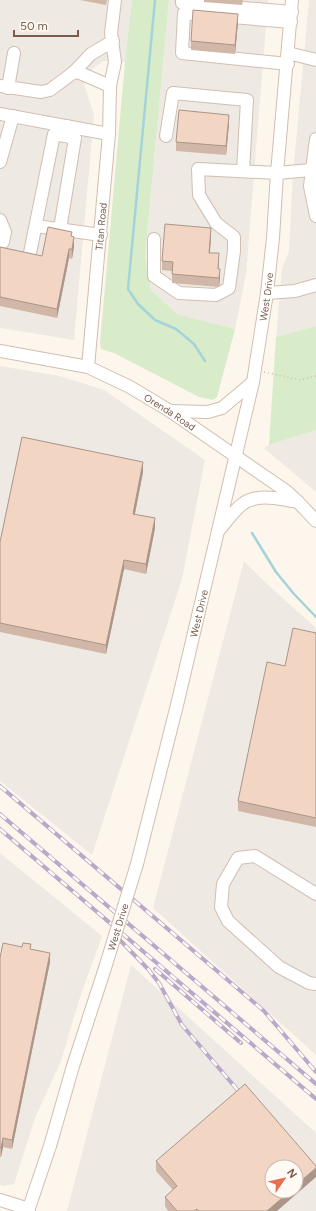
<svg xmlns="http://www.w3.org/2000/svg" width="316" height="1211" font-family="Figtree,sans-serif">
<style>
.industrial{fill:#efe9e4;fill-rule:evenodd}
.green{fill:#d8ecc9}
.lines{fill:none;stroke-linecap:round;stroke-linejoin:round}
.stream{stroke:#a5d3da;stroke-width:2.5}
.minor-casing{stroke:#d1beb0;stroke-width:14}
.path{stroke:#d9b8a5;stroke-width:1.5;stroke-dasharray:1 3;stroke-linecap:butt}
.minor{stroke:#fff;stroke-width:12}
.rail-casing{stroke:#b9a8c9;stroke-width:4}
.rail{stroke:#fffaf3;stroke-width:2.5;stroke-dasharray:8;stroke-linecap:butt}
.minor-bridge-casing{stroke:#d1beb0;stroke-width:14;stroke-linecap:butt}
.minor-bridge{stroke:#fff;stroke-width:12}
.wall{fill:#d1b7a8}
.shaded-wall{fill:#aa9588}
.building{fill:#f3d5c3;stroke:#aa9588}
.labels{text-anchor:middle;stroke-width:3.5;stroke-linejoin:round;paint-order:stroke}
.street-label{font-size:10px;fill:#7a5c4d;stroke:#fffaf3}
</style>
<rect width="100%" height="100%" fill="#fdf6ec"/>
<path class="industrial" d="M0 0H132L125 62 103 61 89 72 84 84 94 115 74 340 0 328Z
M169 0H268L246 274 235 329 177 314 151 290 145 257Z
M309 0H316V326L276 337 282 269 289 251 293 174Z
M0 366 60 376 104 390 205 460 182 579 92 855 0 781Z
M316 430V492L264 448 269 445Z
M244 561 266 583 316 628V1055L153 908Z
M0 853 102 936 80 997 61 1061 35 1118 14 1184 4 1186 0 1185Z
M131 965 316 1133V1211H67ZM272 1167H296V1191H272Z"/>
<path class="green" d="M132 0H169L145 257 151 290 177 314 235 329 217 397 213 400 199 397 114 353 101 349 100 343 125 62Z
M316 326V430L269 445 276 337Z"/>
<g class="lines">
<path class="stream" d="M155 0 128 289 138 304 155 320 176 329 194 344 205 361
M252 533 276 572 294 594 316 617"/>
<g class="minor-casing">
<g id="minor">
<path d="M182 0V3L292 12"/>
<path d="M288 53 316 60"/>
<path d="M288 64 182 53 184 13 291 22"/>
<path d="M74 72 80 73 110 86"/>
<path d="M0 86 41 92 50 90 74 72 91 54 113 41"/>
<path d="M8 88 14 53"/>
<path d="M0 114 109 134"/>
<path d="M166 136 173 93 247 100 243 171"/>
<path d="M316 139 310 186 316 216"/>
<path d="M0 162 13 116"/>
<path d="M0 220 5 232 3 242"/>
<path d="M36 226 101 235"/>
<path d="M60 229 75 138 65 136"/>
<path d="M154 239V276L179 293 216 295 229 288 234 251V237L216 223 199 195 198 169 277 173 311 170 316 171"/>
<path d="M30 253 54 134 65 136 67 126"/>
<path d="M267 293 295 291 316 285"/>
<path id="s1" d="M0 351 88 367 130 387 170 411 286 491 298 502 316 521"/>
<path id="s2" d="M88 367 109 134 110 86 115 62 111 33 115 0"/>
<path d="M170 411 208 412 222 408 253 382"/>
<path d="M219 530C226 522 232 513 240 506 255 492 280 499 298 502"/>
<path id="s3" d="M137 864 177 705 253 382 267 293 273 238 277 173 292 0"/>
<path d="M316 894 255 856 238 858 223 884 221 907 228 921 279 967 309 983 316 984"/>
<path d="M0 1200 29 1209"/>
<path d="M28 1211 50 1146 73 1066 105 968"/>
</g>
</g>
<path class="path" d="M264 372 300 380 316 376"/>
<use href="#minor" class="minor"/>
<g class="rail-casing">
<path id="rail" d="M0 786 264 1011 316 1072
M0 814 316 1084
M0 829 316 1099
M114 934 148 969 159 983 182 1025 241 1094
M155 969 241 1043"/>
</g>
<use href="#rail" class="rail"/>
<g class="minor-bridge-casing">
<g id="minor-bridge">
<path id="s4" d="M105 968 137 864"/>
</g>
</g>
<use href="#minor-bridge" class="minor-bridge"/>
</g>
<path class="wall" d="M80 0H107L106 5Z
M204 0H243L242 5 204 2Z
M238 23 235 54 191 50V41Z
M229 124 226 155 176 151V142Z
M72 237 74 246 72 259 69 258 57 318 0 306V247L42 256Z
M211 237 210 253 219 263V269L220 278 219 287 172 283V271L162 270V261Z
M143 472 135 514 155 528 146 574 124 569 106 654 0 632V542Z
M316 633V827L238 811V801L285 666Z
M31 949 50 962 12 1149 3 1147 1 1157H0V958Z
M156 1161 277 1211H168L165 1206V1197L173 1190 156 1171Z"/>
<path class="shaded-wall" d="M238 14V23L235 54V45Z
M229 115V124L226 155V146Z
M211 228V237L209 262V253Z
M74 237V246L72 259V249Z
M69 249V258L57 318V309Z
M220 269V278L219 287V278Z
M143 462V472L133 523V514Z
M155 518V528L146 574V564Z
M124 560V569L106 654V645Z
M50 953V962L12 1149V1140Z
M3 1138V1147L1 1157V1148Z
M316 1168V1177L277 1211H267L290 1191H296V1185Z"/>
<path class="building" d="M193 10 238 14 235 45 191 41Z
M179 110 229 115 226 146 176 142Z
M165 224 211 228 209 253H219L218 269H220L219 278 172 274 173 262 162 261Z
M48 227 72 232 71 236 74 237 72 249H69L57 309 0 297V247L42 256Z
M22 437 143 462 133 514 155 518 146 564 124 560 106 645 0 623V542Z
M293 628 316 633V818L238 801 267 662 285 666Z
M3 943 22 947 23 943 31 944 30 949 50 953 12 1140 3 1138 1 1148 0 1147V958Z
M245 1084 316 1166V1168L296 1185V1167H272V1191H290L267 1211H199L197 1209 194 1211H177L165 1197 177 1186 156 1161Z"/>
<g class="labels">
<g class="street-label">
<text dy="4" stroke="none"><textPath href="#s2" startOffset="141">Titan Road</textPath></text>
<text dy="4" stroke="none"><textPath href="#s3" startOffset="582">West Drive</textPath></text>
<text dy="4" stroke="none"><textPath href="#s1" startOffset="183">Orenda Road</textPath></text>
<text dy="4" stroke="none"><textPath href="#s3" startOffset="258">West Drive</textPath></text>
<text dy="4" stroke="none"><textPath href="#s4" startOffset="43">West Drive</textPath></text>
</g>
</g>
<g transform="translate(284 1179) rotate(56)"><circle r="19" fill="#fffaf3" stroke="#cabbb1"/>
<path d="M0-3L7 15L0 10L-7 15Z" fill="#e76f51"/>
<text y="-6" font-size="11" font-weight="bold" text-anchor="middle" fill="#7a5c4d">N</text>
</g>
<path d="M14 30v6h64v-6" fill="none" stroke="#7a5c4d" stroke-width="2"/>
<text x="20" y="30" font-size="12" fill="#7a5c4d" stroke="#fffaf3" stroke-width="3" paint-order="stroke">50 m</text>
</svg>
